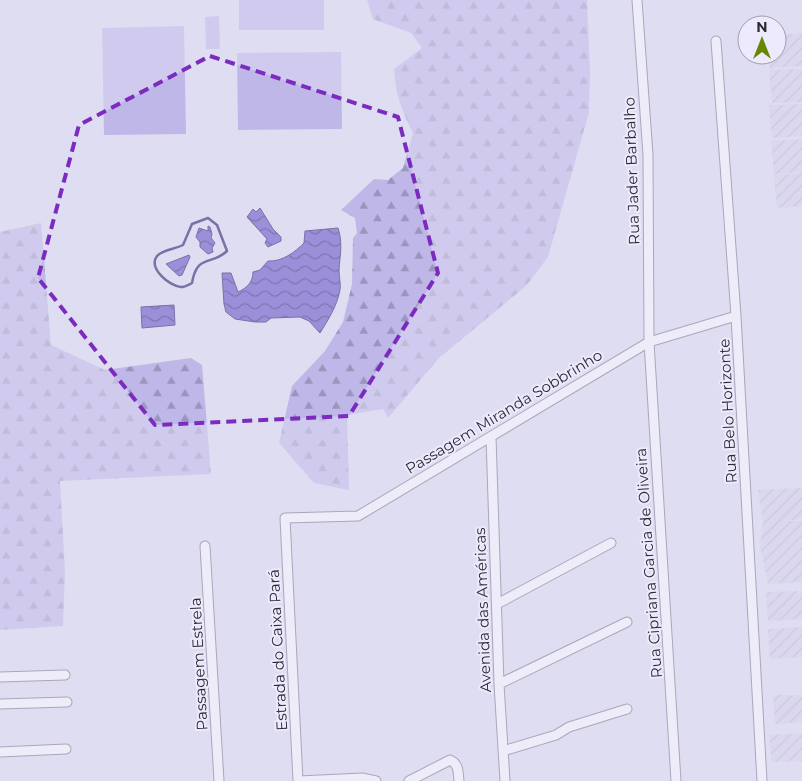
<svg xmlns="http://www.w3.org/2000/svg" width="802" height="781" font-family="Montserrat,sans-serif">
<style>
.industrial{fill:url(#industrial-furrows)}
.forest{fill:url(#forest-firs)}
.pitch{fill:#beb7e8}
.water{fill:url(#water-waves);stroke:#7a71a7}
.lines{fill:none;stroke-linecap:round;stroke-linejoin:round}
.stream{stroke:#7a71a7;stroke-width:2.5}
.street-casing{stroke:#696779;stroke-width:11}
.street{stroke:#fff;stroke-width:9}
.marked{fill:none;stroke:#7b2cbf;stroke-width:4;stroke-dasharray:10 6;stroke-linejoin:round}
.labels{text-anchor:middle;stroke-width:4;stroke-linejoin:round;paint-order:stroke}
.street-label{font-size:15px;fill:#2c2b33;stroke:#eceafc}
</style>
<defs>
<pattern id="industrial-furrows" width="10" height="10" patternUnits="userSpaceOnUse" patternTransform="scale(1.25)"><rect width="10" height="10" fill="#d4d1ec"/><path d="M-1 1l2-2M0 10L10 0M9 11l2-2" fill="none" stroke="#b6b4cb"/></pattern>
<pattern id="forest-firs" width="22" height="20" patternUnits="userSpaceOnUse" patternTransform="scale(1.25)"><rect width="22" height="20" fill="#beb7e8"/><path d="M5 1l3.5 6h-7zM16 11l3.5 6h-7z" fill="#9b95bd"/></pattern>
<pattern id="water-waves" width="16" height="10" patternUnits="userSpaceOnUse" patternTransform="scale(1.25)"><rect width="16" height="10" fill="#9c8fd9"/><path d="M0 5q4-4 8 0t8 0" fill="none" stroke="#7f75b1"/></pattern>
</defs>
<rect width="100%" height="100%" fill="#dfddf2"/>
<path class="industrial" d="M802 33V66L770 68 768 55H777V35Z
M802 69V102L772 103 769 70Z
M802 104V136L772 138 769 105Z
M802 139V172L774 174 771 141Z
M802 173V206L777 208 774 175Z
M802 488V519L783 521H802V582L768 584 760 546 763 521 758 490Z
M802 591V619L768 621 766 592Z
M802 627V657L770 659 768 629Z
M773 695H802V722L775 724Z
M802 733V761L772 762 769 735Z"/>
<path class="forest" d="M367 0H587L590 72 589 112 548 257 526 286 439 358 388 418 383 409 347 415 349 490 314 483 279 443 292 386 325 351 343 322 352 284 353 238 357 233 355 218 341 210 374 179 388 180 403 168 413 133C401 108 396 97 394 69L422 48 411 33 373 19Z
M41 223 51 345 105 370 191 358 202 365 211 474 60 481 65 572 63 626 0 630V232Z"/>
<path class="pitch" d="M239 0H324V30H239Z
M219 16 220 49H206L205 17Z
M184 26 186 134 104 135 102 28Z
M341 52 342 129 238 130 237 53Z"/>
<path class="water" d="M260 208 273 229 281 237V241L268 247 265 243 267 239 247 217 253 209 256 212Z
M208 226 210 227 212 234 211 238 215 243 212 248 213 252 208 254 200 247V242L196 237 199 228 208 231Z
M338 228C343 243 340 255 339 270 339 277 341 284 340 290 337 306 328 320 320 333L309 321 300 317 271 318 266 322H255L235 319 226 312 224 304 222 273H231L238 292C247 288 253 282 253 272L260 270 268 261C282 262 295 252 304 243L305 231Z
M189 255 190 257 182 275 179 276 166 264Z
M174 305 175 325 142 328 141 307Z"/>
<g class="lines">
<path class="stream" d="M208 218 217 225 227 251C212 266 197 253 192 283 188 285 185 287 181 287 169 286 148 268 157 256 162 250 175 249 183 245L192 224Z"/>
<g class="street-casing">
<path id="street" d="M637 0 648 155 649 342 676 781
M716 41 736 316 762 781
M491 437 499 684 505 781
M205 546 219 781
M497 604 611 543
M0 677 65 675
M499 684 627 622
M0 704 67 702
M503 751 556 735 569 727 627 709
M0 752 66 749
M298 781 285 518 358 516 649 342 736 316
M299 781 362 778 376 781
M409 781 450 760C459 764 458 772 459 781"/>
</g>
<use href="#street" class="street"/>
</g>
<path d="M0 0H802V781H0ZM210 56 398 117 438 273 349 416 155 425 38 278 79 125Z" fill="#dfddf2" fill-opacity=".55" fill-rule="evenodd"/>
<path class="marked" d="M210 56 398 117 438 273 349 416 155 425 38 278 79 125Z"/>
<g class="labels">
<g class="street-label">
<text transform="translate(632 171) rotate(-92)" y="5">Rua Jader Barbalho</text>
<text transform="translate(728 411) rotate(-93)" y="5">Rua Belo Horizonte</text>
<text transform="translate(504 412) rotate(-31)" y="5">Passagem Miranda Sobbrinho</text>
<text transform="translate(649 563) rotate(-94)" y="5">Rua Cipriana Garcia de Oliveira</text>
<text transform="translate(483 610) rotate(-92)" y="5">Avenida das Américas</text>
<text transform="translate(278 650) rotate(-93)" y="5">Estrada do Caixa Pará</text>
<text transform="translate(199 664) rotate(-93)" y="5">Passagem Estrela</text>
</g>
</g>
<g transform="translate(762 40)"><circle r="24" fill="#eceafc" stroke="#9f9eac"/>
<path d="M0-4L9 19L0 12L-9 19Z" fill="#688700"/>
<text y="-8" font-size="14" font-weight="bold" text-anchor="middle" fill="#2c2b33">N</text>
</g>
</svg>
